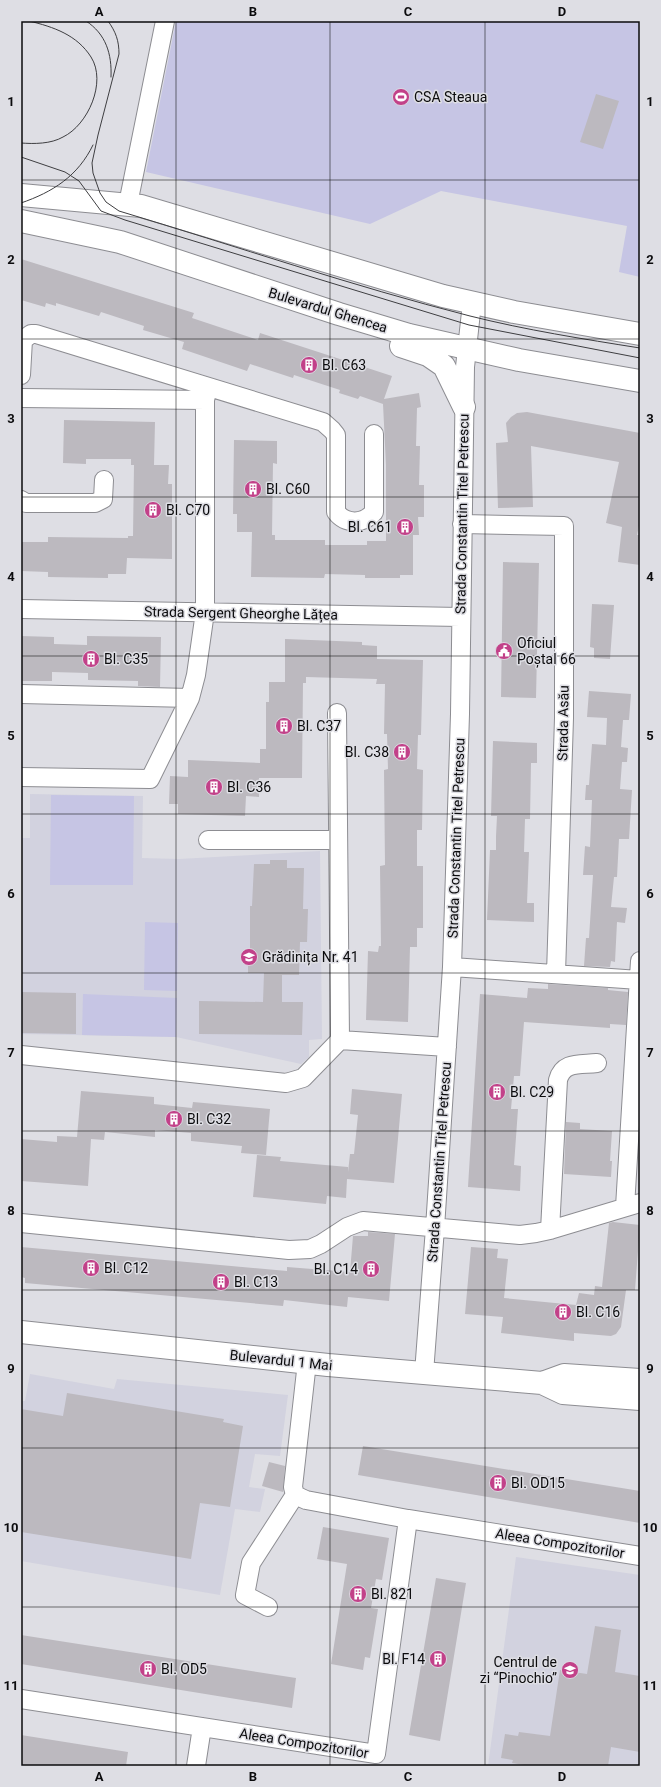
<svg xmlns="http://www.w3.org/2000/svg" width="661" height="1787" font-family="Roboto,sans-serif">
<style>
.built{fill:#d2d2df}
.green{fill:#c6c5e4}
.building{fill:#bcb9bf}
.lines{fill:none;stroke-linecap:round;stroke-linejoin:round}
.minor-casing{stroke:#8d8d92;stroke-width:20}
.major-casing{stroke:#8d8d92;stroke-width:24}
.minor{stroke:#fff;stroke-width:18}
.major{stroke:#fff;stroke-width:22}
.tram{stroke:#3e3e41;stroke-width:1}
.grid{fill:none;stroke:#0b0b0d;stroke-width:1;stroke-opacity:0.55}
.labels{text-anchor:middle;stroke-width:3;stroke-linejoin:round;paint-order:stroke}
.poi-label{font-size:14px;fill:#0b0b0d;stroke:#dedee4;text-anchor:start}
.street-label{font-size:14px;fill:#0b0b0d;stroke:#dedee4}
.neatline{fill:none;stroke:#0b0b0d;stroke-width:1.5}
.grid-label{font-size:13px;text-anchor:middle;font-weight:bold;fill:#0b0b0d}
</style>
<rect width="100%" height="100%" fill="#dedee4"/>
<path class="built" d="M30 794 143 796 142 858 179 859 320 851 322 1039 309 1040V1057L301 1064 176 1037 21 1034V838H30Z
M30 1374 114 1389 117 1379 288 1395 280 1456 255 1454 249 1487 265 1489 260 1512 235 1509 220 1595 21 1561V1401H25Z
M516 1557 640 1575V1766H488Z"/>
<path class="green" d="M176 21H640V277L619 272 627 226 441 191 370 224 146 172Z
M51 795 134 796 133 885H50Z
M145 922 178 923 177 991 144 990Z
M83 994 177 998 176 1037 82 1035Z"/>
<path class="building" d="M596 94 619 101 603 149 580 142Z
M21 259 194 313 192 318 258 340 260 333 392 376 384 399 419 393 421 407 417 408 416 446H420L419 485H424V517H418L419 535H413V575H400V578H365V575L325 574 324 578 251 577 252 532H237V514H233L234 440 277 441V464L273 463 272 535H275V540H325V545H367V541H386V465L383 404 360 396 358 399 339 393 340 390 294 375 293 378 250 364 247 371 182 349 184 342 143 330 144 326 101 312 99 316 56 303V306L46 303 45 307 21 300Z
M527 412 640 433V521L637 535H640V565L618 562 622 527 606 523 619 462 531 446 533 507 498 508 496 443 508 442 506 423 511 417 517 413Z
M64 420 155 422 154 465H169L168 484H172V559L127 558 126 574H108V578L48 577V572L21 571V542H48V537L128 538V536H133L134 465H131V459H86V464L63 463Z
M503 562 539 563 536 698 501 697Z
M592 604 614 605 610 659 594 658V648L590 647Z
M21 636 54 637V644L87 645V636L161 637 160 687 138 686V681L88 680V673L52 672V681H21Z
M285 639 362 642V645L377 646V659L423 660 421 735H418L417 769 423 770 422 830H417V866H423V928H417V947H410L408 1022 366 1020 368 951 378 952 379 946H381L380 866 385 865 384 770 388 769 387 734H384L385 684H376L377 679 306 677V683H303L302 778H259V797L246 796 245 816 178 814V804H169L170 776 188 777V760L260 763V749H266V702H269V682H285Z
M589 691 631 694 629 720H623L621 747 628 748 627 762H622L620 789 632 790 629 839H619L617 877H614L611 907 627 908 625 923 617 922 615 962 611 961 610 967 584 966 586 938H589L593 875H583L585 846 590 847 592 800H585L586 785H589L592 744 606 745 607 718 587 717Z
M493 741 537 743V763H531L530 819H525L524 852H529L527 903H534V922L487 920 490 850H496V836L497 816H491Z
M270 860H287V868H304L303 909H308L307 942H300L299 975H282V1002H303L302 1035 199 1034V1001L263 1002 264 973H248V949H250V906H252L254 864H270Z
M548 984 608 988V990L628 992 626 1025 610 1024V1028L524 1022 520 1076H514L511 1109H518L514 1165 521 1166 520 1191 468 1187 480 994 527 998 528 988 548 989Z
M21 992 76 993V1034L21 1033Z
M352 1089 402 1094 394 1183 347 1179 346 1198 327 1196 326 1204 253 1197 257 1155 281 1157 280 1161 348 1167V1172L350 1154H354L358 1115 350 1114Z
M81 1091 154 1097V1104L192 1108 193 1102 270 1109 266 1155 241 1153 242 1146 191 1141V1133L155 1130V1137L105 1132 104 1140 91 1139 88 1186 21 1181V1139L57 1142V1136L77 1137Z
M566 1122 580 1123V1129L612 1131 610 1161H612L611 1177 564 1174Z
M613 1222 640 1225 635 1290H626L621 1327 616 1334 611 1336 574 1333V1341L501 1333 503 1317 465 1314 471 1247 498 1249 497 1258 508 1259 504 1298 576 1305 579 1293 594 1295 595 1286 602 1287 609 1223Z
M368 1232 395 1234 389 1301 348 1297 347 1307 284 1300 283 1306 25 1283V1278L21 1277V1247L287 1271V1267L350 1272 353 1236H368Z
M67 1393 224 1419 223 1422 243 1426 230 1507 200 1503 191 1559 21 1532V1409L63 1416Z
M363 1446 640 1491V1523L358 1475Z
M269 1462 285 1466 283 1492 262 1486Z
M323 1527 389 1538 382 1580 376 1579 371 1608 378 1609 370 1658 365 1657 363 1670 331 1664 347 1564 317 1559Z
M436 1578 466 1583 440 1741 409 1735Z
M595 1626 621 1630 615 1672 640 1676V1752L611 1747 608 1766H530L512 1763 513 1760 501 1758 505 1734 518 1736 519 1732 550 1736 560 1670 587 1674Z
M21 1635 296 1678 292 1708 21 1664Z
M21 1735 128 1752 126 1766H21Z"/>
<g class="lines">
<g class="minor-casing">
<path id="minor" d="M128 204 165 21
M21 375 23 340 31 334H36L323 422 332 430 336 435V512C346 525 364 524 374 512V434
M21 398 205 400
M21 500 26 503H95L103 499 104 480
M462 524 564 526V718L556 974
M21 609 460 617
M21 694 190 698
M337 713 340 1040
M21 777 150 779 190 698 196 675 205 612V400L208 387
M208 840H338
M452 967 639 980
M21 1055 286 1083 303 1078 340 1040 447 1047
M625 1207 640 961
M21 1223 289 1250 310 1249 321 1244 347 1227 363 1221 520 1235 536 1233 550 1230 640 1203
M550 1230 558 1080C563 1061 580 1065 597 1063
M307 1362 293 1487 295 1495 306 1500 408 1519 640 1556
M424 1373 435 1228 452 967 460 714 465 367 472 303
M268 1607 245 1595 251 1563 295 1495
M21 1699 376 1754
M376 1754 408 1519
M196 1766 202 1727"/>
</g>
<g class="major-casing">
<path id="major" d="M21 195 141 206 443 296 514 312 640 334
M21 221 120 242 339 314 409 335 519 360 640 381
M401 346 428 355 444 366 464 407
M21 1332 328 1365 542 1383 563 1393 640 1399
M542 1383 564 1375 640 1380"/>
</g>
<use href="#minor" class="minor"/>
<use href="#major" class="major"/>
<path class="tram" d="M86 21C106 34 112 54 111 77
M108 21C116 32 119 41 119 54L98 135 92 163 93 173 100 193 106 202 119 211C236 246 352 286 470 316 526 330 583 339 640 348
M21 143C34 144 51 144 63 137 88 125 107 82 91 57 77 35 54 27 29 21
M21 157 65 172 79 181 101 211 125 220 469 325 640 358
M21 203C53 192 78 176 93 145"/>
</g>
<path class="grid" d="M176 21V1766M330 21V1766M485 21V1766M21 180H640M21 339H640M21 497H640M21 656H640M21 814H640M21 973H640M21 1131H640M21 1290H640M21 1448H640M21 1607H640"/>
<defs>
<g id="stadium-disc" transform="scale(0.9)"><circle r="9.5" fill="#c24189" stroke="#dedee4"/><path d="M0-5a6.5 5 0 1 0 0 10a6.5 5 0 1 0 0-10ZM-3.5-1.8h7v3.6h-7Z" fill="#fff"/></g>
<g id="building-disc" transform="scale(0.9)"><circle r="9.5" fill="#c24189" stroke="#dedee4"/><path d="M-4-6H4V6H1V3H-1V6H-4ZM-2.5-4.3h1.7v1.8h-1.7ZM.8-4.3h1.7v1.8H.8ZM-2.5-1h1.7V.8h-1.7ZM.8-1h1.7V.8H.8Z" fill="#fff"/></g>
<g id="civic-disc" transform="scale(0.9)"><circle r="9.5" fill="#c24189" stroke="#dedee4"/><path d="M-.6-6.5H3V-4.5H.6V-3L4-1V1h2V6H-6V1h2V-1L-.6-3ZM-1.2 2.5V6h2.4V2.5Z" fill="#fff"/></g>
<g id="school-disc" transform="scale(0.9)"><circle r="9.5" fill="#c24189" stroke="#dedee4"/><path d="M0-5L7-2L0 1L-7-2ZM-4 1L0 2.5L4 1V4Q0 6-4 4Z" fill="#fff"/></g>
</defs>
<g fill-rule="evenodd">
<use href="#stadium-disc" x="401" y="97"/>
<use href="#building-disc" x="309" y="365"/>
<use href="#building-disc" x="253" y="489"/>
<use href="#building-disc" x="153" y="510"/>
<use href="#building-disc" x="405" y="527"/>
<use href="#civic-disc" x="504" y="651"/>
<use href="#building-disc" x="91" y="659"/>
<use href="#building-disc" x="284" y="726"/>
<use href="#building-disc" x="402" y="752"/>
<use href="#building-disc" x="214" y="787"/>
<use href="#school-disc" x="249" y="957"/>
<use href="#building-disc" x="497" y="1092"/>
<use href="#building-disc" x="174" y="1119"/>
<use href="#building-disc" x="91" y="1268"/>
<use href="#building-disc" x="371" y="1269"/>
<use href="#building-disc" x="221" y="1282"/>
<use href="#building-disc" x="563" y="1312"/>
<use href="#building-disc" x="498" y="1483"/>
<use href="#building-disc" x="358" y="1594"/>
<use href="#building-disc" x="438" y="1659"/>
<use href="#building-disc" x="148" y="1669"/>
<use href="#school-disc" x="570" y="1670"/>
</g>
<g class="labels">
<g class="poi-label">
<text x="414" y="102">CSA Steaua</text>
<text x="322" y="370">Bl. C63</text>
<text x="266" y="494">Bl. C60</text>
<text x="166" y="515">Bl. C70</text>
<text x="392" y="532" text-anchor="end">Bl. C61</text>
<text x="517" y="648">Oficiul<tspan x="517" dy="16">Poștal 66</tspan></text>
<text x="104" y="664">Bl. C35</text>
<text x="297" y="731">Bl. C37</text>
<text x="389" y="757" text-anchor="end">Bl. C38</text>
<text x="227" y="792">Bl. C36</text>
<text x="262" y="962">Grădinița Nr. 41</text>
<text x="510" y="1097">Bl. C29</text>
<text x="187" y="1124">Bl. C32</text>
<text x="104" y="1273">Bl. C12</text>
<text x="358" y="1274" text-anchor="end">Bl. C14</text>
<text x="234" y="1287">Bl. C13</text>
<text x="576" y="1317">Bl. C16</text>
<text x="511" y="1488">Bl. OD15</text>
<text x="371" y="1599">Bl. 821</text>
<text x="425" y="1664" text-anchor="end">Bl. F14</text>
<text x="557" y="1667" text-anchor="end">Centrul de<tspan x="557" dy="16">zi “Pinochio”</tspan></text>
<text x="161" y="1674">Bl. OD5</text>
</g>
<g class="street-label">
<text transform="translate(328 310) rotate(17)" y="5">Bulevardul Ghencea</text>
<text transform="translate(462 514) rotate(-89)" y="5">Strada Constantin Titel Petrescu</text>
<text transform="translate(241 613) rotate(1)" y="5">Strada Sergent Gheorghe Lățea</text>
<text transform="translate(563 723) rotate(-89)" y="5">Strada Asău</text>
<text transform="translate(456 838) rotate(-88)" y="5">Strada Constantin Titel Petrescu</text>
<text transform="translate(439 1162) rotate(-86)" y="5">Strada Constantin Titel Petrescu</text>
<text transform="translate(281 1360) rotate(6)" y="5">Bulevardul 1 Mai</text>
<text transform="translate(560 1543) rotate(9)" y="5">Aleea Compozitorilor</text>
<text transform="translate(304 1743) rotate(9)" y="5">Aleea Compozitorilor</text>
</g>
</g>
<rect width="661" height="1787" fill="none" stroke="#dedee4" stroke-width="44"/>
<rect x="22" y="22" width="617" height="1743" class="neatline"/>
<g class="grid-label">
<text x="99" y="16">A</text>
<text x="253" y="16">B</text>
<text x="408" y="16">C</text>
<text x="562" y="16">D</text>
<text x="11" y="106">1</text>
<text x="650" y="106">1</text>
<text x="11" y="264">2</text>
<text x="650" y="264">2</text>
<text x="11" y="423">3</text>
<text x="650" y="423">3</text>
<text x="11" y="581">4</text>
<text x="650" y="581">4</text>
<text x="11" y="740">5</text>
<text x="650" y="740">5</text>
<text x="11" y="898">6</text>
<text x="650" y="898">6</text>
<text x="11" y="1057">7</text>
<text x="650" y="1057">7</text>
<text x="11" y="1215">8</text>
<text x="650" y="1215">8</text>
<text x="11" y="1373">9</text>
<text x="650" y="1373">9</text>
<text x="11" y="1532">10</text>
<text x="650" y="1532">10</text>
<text x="11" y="1690">11</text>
<text x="650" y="1690">11</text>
<text x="99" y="1781">A</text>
<text x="253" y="1781">B</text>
<text x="408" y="1781">C</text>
<text x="562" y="1781">D</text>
</g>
</svg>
